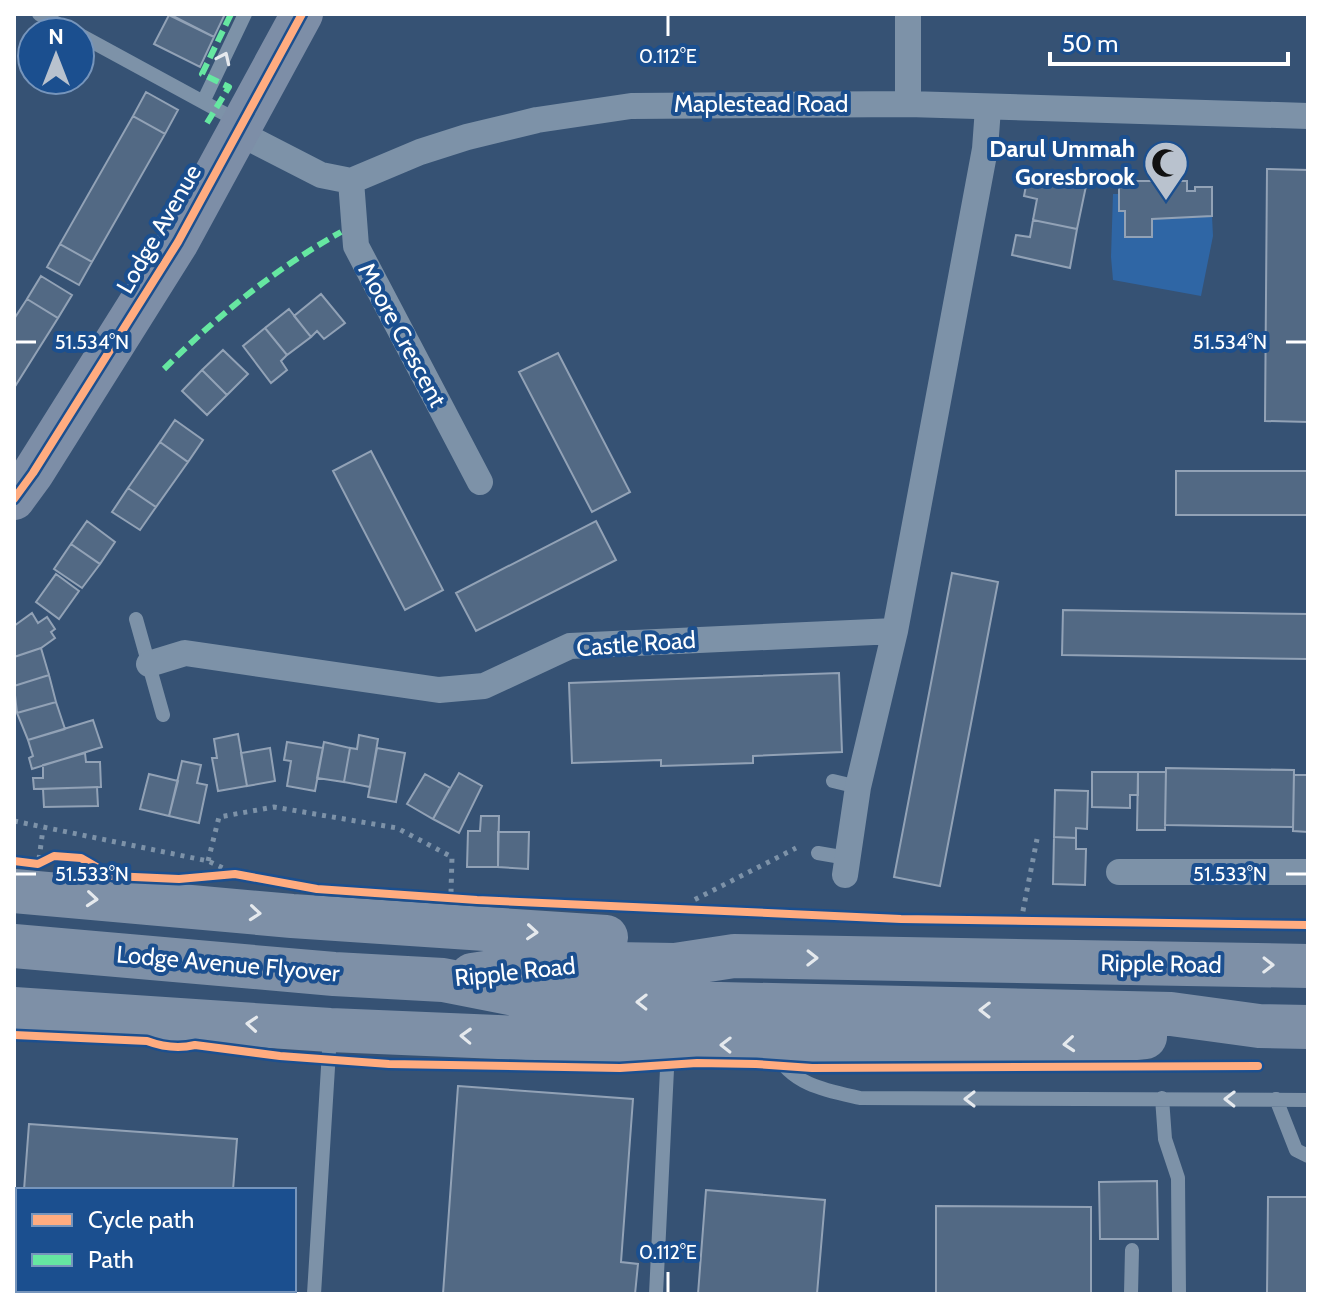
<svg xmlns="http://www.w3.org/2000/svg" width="1322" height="1308" font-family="Cabin,sans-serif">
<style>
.green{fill:#2f66a5}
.building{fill:#526984;stroke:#92a2b6;stroke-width:2}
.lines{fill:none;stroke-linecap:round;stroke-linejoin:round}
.path{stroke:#7d92a8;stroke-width:5;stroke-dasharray:4 6;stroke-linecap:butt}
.service{stroke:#7d92a8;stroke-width:14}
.minor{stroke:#7d92a8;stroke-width:26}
.primary{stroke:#7d8ea7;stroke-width:42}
.trunk{stroke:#7e90a7;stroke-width:44}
.quiet{stroke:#66e7a1;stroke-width:6;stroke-dasharray:12 6;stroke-linecap:butt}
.cycleway-casing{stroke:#1b4f8f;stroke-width:13}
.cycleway{stroke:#ffac80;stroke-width:8}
.oneway{stroke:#e5e9ee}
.oneway2{stroke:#e5e9ed}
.ticks{fill:none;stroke:#fff;stroke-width:3}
.labels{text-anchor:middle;stroke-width:8;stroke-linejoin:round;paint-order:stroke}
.street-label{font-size:24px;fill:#fff;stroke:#1b4f8f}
.poi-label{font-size:24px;font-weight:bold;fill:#fff;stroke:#1b4f8f;text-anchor:end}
.ticks-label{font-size:20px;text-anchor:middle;fill:#fff;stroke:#1b4f8f;stroke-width:8;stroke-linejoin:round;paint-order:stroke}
</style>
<rect width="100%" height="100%" fill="#365274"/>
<path class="green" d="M1113 194H1119V210L1125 211V237H1152V219L1212 216 1213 236 1201 296 1113 280 1111 257Z"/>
<path class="building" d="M169 14H225L214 37Z
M169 15 214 37 200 67 154 44Z
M146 92 178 110 165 134 133 116Z
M133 116 165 134 92 262 60 244Z
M1267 169 1308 170V422L1265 421Z
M1028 175 1086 186 1077 229 1033 220 1037 199 1024 196Z
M1119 181H1187V191H1195V187H1212V216L1152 219V237H1125V211H1119Z
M1033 220 1077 229 1070 268 1012 255 1016 235 1030 237Z
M60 244 92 262 79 285 47 267Z
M41 276 72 295 58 318 27 299Z
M321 294 345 323 324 339 317 331 311 337 294 316Z
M27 299 58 318 14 388V319Z
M289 309 311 337 287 355 265 328Z
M265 328 287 355 281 361 287 370 271 383 243 346Z
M223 350 248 374 227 395 202 370Z
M558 353 630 492 592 512 519 372Z
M202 370 227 395 207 415 182 391Z
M175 420 203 440 188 462 160 442Z
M160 442 188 462 156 507 128 488Z
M371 451 443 590 405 610 333 471Z
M1176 471H1308V515H1176Z
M128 488 156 507 140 530 112 512Z
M87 521 115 542 100 564 71 544Z
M596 521 616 560 476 631 456 593Z
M71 544 100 564 82 588 54 569Z
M952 573 998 582 940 886 894 877Z
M56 574 79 591 59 619 36 602Z
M1063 610 1308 614V659L1062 655Z
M32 613 38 623 47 617 55 629 51 632 55 638 41 648 14 657V626Z
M41 648 49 675 14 686V657Z
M839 673 842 752 753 756V763L661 766V760L572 763 569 683Z
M49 675 56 702 17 713 14 686Z
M56 702 65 729 28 740 17 713Z
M93 720 102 747 32 769 29 758 33 756 28 740Z
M238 734 247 786 218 791 212 758H217L214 739Z
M359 735 378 739 370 787 344 782 350 748 357 749Z
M287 742 323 748 315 791 287 786 291 761 284 760Z
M324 742 350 748 344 782 317 778Z
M270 748 275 781 247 786 241 753Z
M377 748 405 753 396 802 368 797Z
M85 753 86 762H100L101 787 34 789 33 778H43V765Z
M182 761 201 765 197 783 207 785 199 823 169 816Z
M1166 768 1294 770 1293 827 1165 825Z
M1092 772H1138V795H1130V808L1092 807Z
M1138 772H1166L1165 830H1137Z
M459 773 482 786 459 833 433 819Z
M149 774 178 781 169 816 140 809Z
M425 774 450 788 433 819 407 804Z
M1294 775H1308V832L1293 831Z
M97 787 98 806 44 807 43 789Z
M1055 790 1088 791 1087 829 1076 828V838L1054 837Z
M481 816H499L498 867H467L468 831H480Z
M498 832H529L528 869 498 867Z
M1054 837 1076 838V849H1086L1085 885 1053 884Z
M458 1086 633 1099 621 1262 638 1264 635 1294H443Z
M29 1124 237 1139 233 1190H24Z
M1157 1181 1158 1239H1100L1099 1182Z
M706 1190 825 1200 817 1294H698Z
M1268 1197H1308V1294H1267Z
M936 1206 1091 1207V1294H936Z
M18 1281V1290H226V1294H17Z"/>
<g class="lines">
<path class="path" d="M14 821 208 861 227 870
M39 859 43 829
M208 861 219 817 274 807 397 828 452 857 451 892
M693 909 694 900 796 848
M1021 921 1037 839"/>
<path class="service" d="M39 14 73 32
M80 35 238 121
M203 102 245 14
M136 619 163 715
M833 781 858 787
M818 853 847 858
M776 1053C791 1085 829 1091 860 1098L1308 1100
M1162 1098 1165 1139 1178 1178 1179 1294
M1276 1099 1296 1150 1308 1156
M314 1294 330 1035
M656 1294 668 1049
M1131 1294 1132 1250"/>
<path class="minor" d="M908 104V14
M237 132 321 175 351 181 420 152 467 137 537 120 631 106 908 104 1308 116
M351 181 356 246 480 482
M149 664 185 653 439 690 484 686 570 646 895 631
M1119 872H1308
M845 875 858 787 895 631 985 149 988 108"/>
<path class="primary" d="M14 499 33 473 178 242 302 14"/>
<path class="trunk" d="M14 891 292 916 606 937
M14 946 334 974 443 980 546 1000 1171 1014 1259 1026 1308 1027
M472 975 552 963 675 965 734 956 1308 966
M14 1009 330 1030 669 1044 1036 1048 1145 1037"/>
<path class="quiet" d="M207 123 229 87 202 74 231 14
M164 369C217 316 275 269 341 232"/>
<g class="cycleway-casing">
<path id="cycleway" d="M14 499 33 473 178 242 302 14
M14 861 38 864 54 856 81 858 112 876 179 879 235 874 317 889 477 900 901 919 1308 925
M14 1035 147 1041C163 1047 178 1049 195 1045L280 1056 389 1064 620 1068 697 1063 756 1064 812 1068 1258 1066"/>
</g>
<use href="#cycleway" class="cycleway"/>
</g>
<defs><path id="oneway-chevron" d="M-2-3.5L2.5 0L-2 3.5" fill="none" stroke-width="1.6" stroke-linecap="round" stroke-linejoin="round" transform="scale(2)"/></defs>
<g class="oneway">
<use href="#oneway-chevron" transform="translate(224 58) rotate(-65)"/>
<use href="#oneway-chevron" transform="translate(970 1099) rotate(180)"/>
<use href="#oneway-chevron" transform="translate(1230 1099) rotate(-179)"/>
</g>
<g class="oneway2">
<use href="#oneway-chevron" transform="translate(92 899) rotate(5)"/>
<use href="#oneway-chevron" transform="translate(255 913) rotate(5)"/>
<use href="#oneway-chevron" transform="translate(532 932) rotate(4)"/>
<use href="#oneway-chevron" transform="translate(812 958) rotate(1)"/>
<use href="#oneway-chevron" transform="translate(1268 965) rotate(1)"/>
<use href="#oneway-chevron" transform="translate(642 1002) rotate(-179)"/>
<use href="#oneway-chevron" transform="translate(985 1010) rotate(-179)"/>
<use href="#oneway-chevron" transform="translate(252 1024) rotate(-176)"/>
<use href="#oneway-chevron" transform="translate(466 1036) rotate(-178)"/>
<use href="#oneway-chevron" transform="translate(1069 1044) rotate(175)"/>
<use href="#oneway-chevron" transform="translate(726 1045) rotate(-179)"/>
</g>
<path class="ticks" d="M668 16V36M16 342H36M1286 342H1306M16 874H36M1286 874H1306M668 1272V1292"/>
<defs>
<g id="mosque-pin" transform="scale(2.3)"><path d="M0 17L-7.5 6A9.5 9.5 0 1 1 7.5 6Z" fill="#b9c2ce" stroke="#1b4f8f"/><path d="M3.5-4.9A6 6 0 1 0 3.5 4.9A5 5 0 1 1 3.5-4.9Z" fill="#111"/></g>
</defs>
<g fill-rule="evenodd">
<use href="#mosque-pin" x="1166" y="163"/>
</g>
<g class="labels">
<g class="street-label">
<text x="761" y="112">Maplestead Road</text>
<text transform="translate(159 229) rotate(-60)" y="8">Lodge Avenue</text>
<text transform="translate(402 335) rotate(62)" y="8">Moore Crescent</text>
<text transform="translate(636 644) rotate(-4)" y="8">Castle Road</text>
<text transform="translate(228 964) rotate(5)" y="8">Lodge Avenue Flyover</text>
<text transform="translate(1161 964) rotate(1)" y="8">Ripple Road</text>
<text transform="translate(515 972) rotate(-6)" y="8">Ripple Road</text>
</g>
<g class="poi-label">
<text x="1135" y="157">Darul Ummah<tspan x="1135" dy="28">Goresbrook</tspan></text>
</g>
</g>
<g class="ticks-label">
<text x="668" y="63">0.112°E</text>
<text x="92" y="349">51.534°N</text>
<text x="1230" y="349">51.534°N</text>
<text x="92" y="881">51.533°N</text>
<text x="1230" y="881">51.533°N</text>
<text x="668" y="1259">0.112°E</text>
</g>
<rect width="1322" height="1308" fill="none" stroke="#ffffff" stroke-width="32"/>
<rect x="16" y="1188" width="280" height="104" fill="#1b4f8f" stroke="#7695bc" stroke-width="2"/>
<rect x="32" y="1214" width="40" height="12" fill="#ffac80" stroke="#7695bc" stroke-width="2"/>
<text x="88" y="1228" font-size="24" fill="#ffffff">Cycle path</text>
<rect x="32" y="1254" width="40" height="12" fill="#66e7a1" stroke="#7695bc" stroke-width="2"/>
<text x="88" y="1268" font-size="24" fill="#ffffff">Path</text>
<g transform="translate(56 56)"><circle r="38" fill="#1b4f8f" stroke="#7695bc" stroke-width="2"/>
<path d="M0-6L14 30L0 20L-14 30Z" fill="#b9c2ce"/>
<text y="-12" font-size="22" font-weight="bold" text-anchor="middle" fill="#ffffff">N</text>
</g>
<path d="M1050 52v12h238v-12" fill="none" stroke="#ffffff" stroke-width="4"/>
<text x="1062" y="52" font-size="24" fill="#ffffff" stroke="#1b4f8f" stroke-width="6" paint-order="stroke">50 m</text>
</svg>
